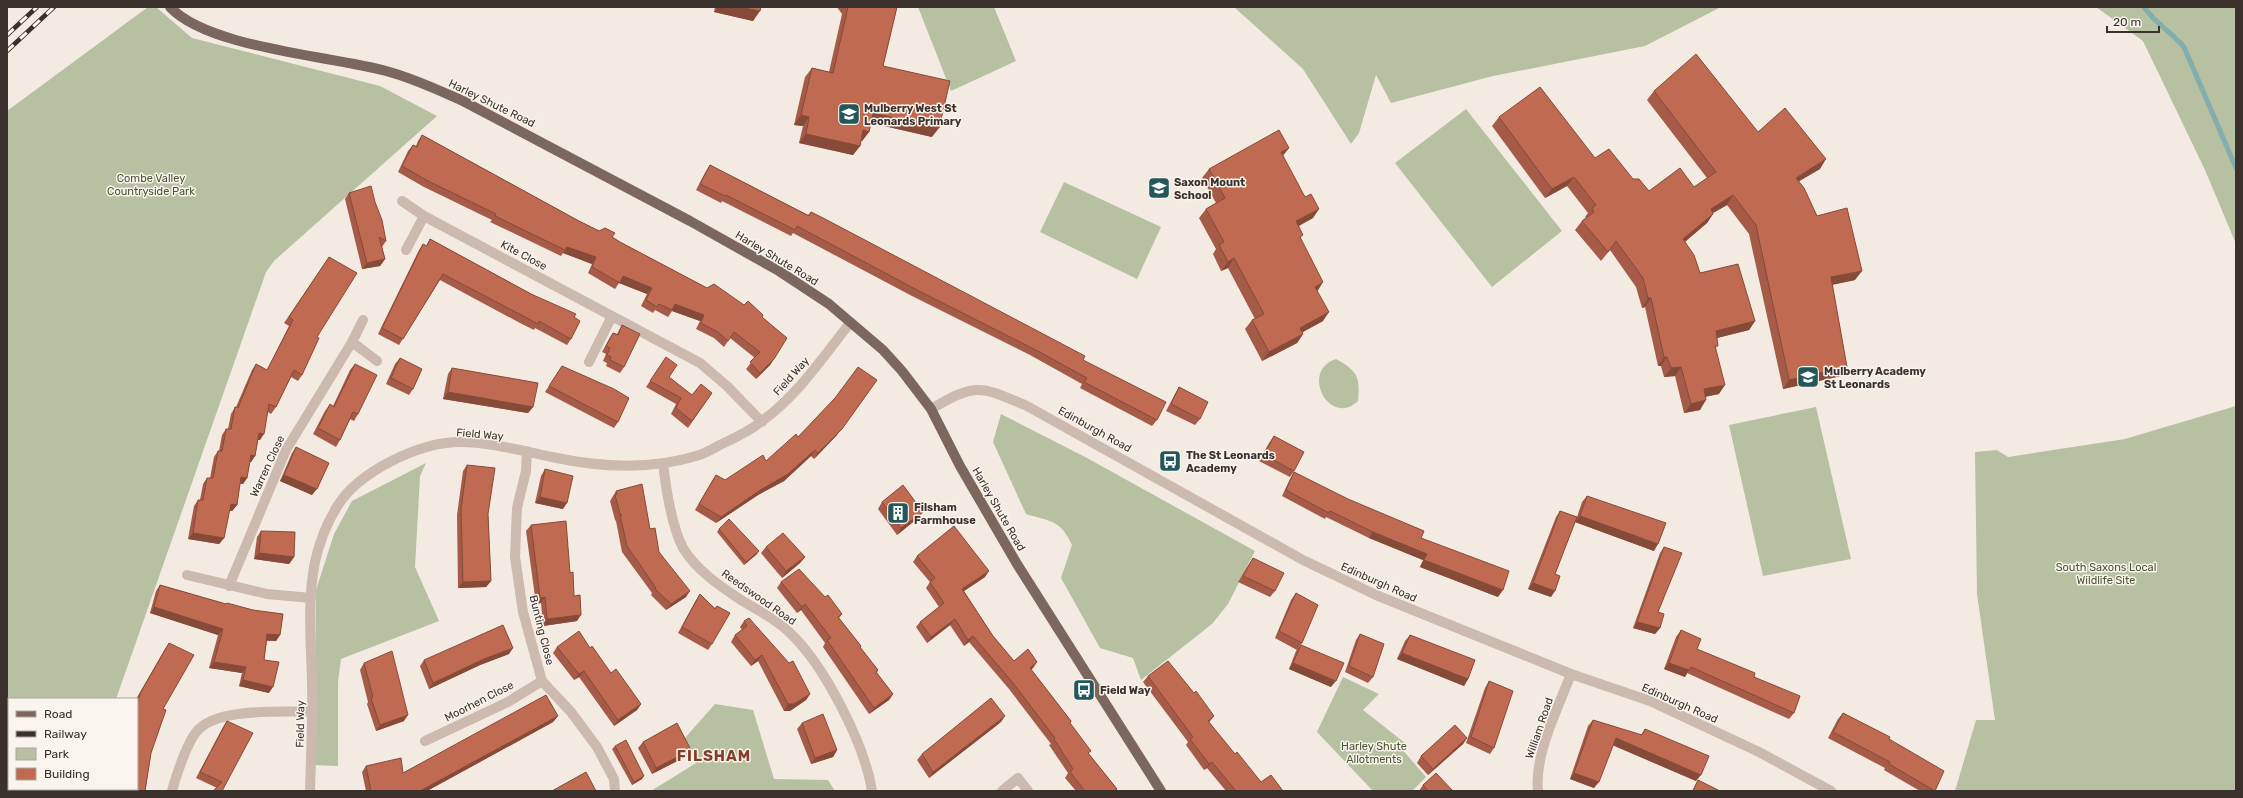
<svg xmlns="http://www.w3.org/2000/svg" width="2243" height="798" font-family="Rubik,sans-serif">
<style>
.green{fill:#b7c1a2}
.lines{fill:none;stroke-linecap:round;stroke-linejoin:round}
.stream{stroke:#82aeaf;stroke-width:5}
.minor{stroke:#cbbaad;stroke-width:10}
.major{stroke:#7b675e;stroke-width:10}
.rail-casing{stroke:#3a302c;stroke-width:4.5}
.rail{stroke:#faf4ee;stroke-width:3;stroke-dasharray:9;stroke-linecap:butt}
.wall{fill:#a55b47}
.shaded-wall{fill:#864a39}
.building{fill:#c06a52;stroke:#864a39}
.labels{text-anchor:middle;stroke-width:3;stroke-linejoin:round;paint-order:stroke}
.street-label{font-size:11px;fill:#3a302c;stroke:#faf4ee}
.poi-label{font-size:11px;font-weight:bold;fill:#3a302c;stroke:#faf4ee;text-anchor:start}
.park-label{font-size:11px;fill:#4a5730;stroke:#faf4ee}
.district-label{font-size:15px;font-weight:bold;letter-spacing:1px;fill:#853c28;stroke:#faf4ee}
</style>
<rect width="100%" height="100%" fill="#f3eae2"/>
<path class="green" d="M148 7H156L192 38 380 86 437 116 274 261 266 272 116 699H9V789H85L84 791H7V111Z
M918 7H994L1016 61 951 91Z
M1234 7H1721L1645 46 1493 76 1391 103 1376 75 1359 133 1351 144 1303 69Z
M2096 7H2236V244L2205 170 2143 41Z
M1466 109 1562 231 1492 287 1395 163Z
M1064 182 1161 227 1137 279 1040 232Z
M1336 359C1358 371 1360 377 1358 401 1330 428 1299 371 1336 359Z
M2236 406V791H1955L1976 720H1995L1977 594 1975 452 1997 450 2008 457 2125 439Z
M1816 407 1851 559 1763 576 1729 425Z
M1001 414 1087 458 1255 551 1228 604 1212 624 1141 680 1133 658 1100 648 1061 578 1072 545C1060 519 1051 522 1026 514L993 442Z
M426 463 420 476 415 567 439 621 341 659 338 682V766L314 765 316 590 334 534 352 501Z
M1343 677 1379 694 1363 710 1405 743 1401 748 1426 777 1412 791H1373L1317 732Z
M715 704 753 710 774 779 828 780 835 791H651L696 763 685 738Z"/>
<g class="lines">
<path class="stream" d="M2144 7C2155 23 2171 32 2184 47L2236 168"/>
<path class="minor" d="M402 201 424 216 700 363 727 386 762 422
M406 250 424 216
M352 342 377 361
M589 362 612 316
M931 409C977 382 980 386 1027 406L1303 560 1376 595 1571 674 1650 701 1759 752 1831 791
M527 451 526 471 517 508 515 557 523 612 542 681 571 712 597 747 614 779 615 791
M663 463C666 489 671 525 683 548 696 570 720 586 741 600 757 610 776 619 789 632 824 664 865 745 872 791
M187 575 267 594 311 598
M229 586 286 450 352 342 363 320
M425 741 508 702 542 681
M172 791C176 776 188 739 199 729 221 707 282 713 313 711
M310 791C311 754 313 718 312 681 311 641 307 601 315 562 319 543 328 521 338 505 360 471 417 444 456 442 485 441 523 451 552 457 598 467 650 470 696 456 705 454 715 447 724 443 737 437 751 430 762 421 797 396 823 357 850 323
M1002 791 1018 778 1028 791
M1538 791C1534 755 1558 708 1571 674"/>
<path class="major" d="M170 7C208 48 331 56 386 71 413 78 438 90 463 101L690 221 779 271 829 304 883 350 902 371 931 409 960 466 1017 564 1161 791"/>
<g class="rail-casing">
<path id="rail" d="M7 35 37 7
M7 51 54 7"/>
</g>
<use href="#rail" class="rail"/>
</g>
<path class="wall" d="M715 7H761L753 21 714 12Z
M837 7H897L883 66 932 137 871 123 869 132 862 141 861 140 860 146 853 155 799 143 803 126 794 125 805 77 812 68 829 72 842 14Z
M1654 91 1758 132 1820 169 1799 181 1817 216 1855 280 1832 285 1847 367 1841 376 1783 389 1749 234 1727 205 1713 213V214L1707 223 1685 242 1700 273 1755 321 1749 330 1717 338 1716 349 1719 394 1705 397 1700 410 1684 413 1675 376 1664 377 1661 366H1658L1645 307 1642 308 1636 287 1610 250 1601 261 1575 230 1582 221 1586 218 1585 217 1588 213 1567 186 1545 198 1492 126 1499 117 1595 158 1633 179 1649 191 1694 187 1707 178 1647 100Z
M422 135 579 221 612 237 620 242 707 288 744 305 762 317 774 359 770 365 756 379 746 369 755 358 730 338 724 347 714 338 696 329 700 321 672 311 668 317 655 310 653 313 641 306 647 294 619 283 615 289 588 273 592 264 563 253 561 256 490 222 492 220 424 187 398 172 408 151 413 145 416 146 418 141Z
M1283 156 1313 218 1299 226 1301 239 1317 291 1323 321 1302 332 1303 334 1297 343 1262 361 1245 329 1252 320 1255 319 1228 268 1221 271 1213 254 1216 249 1199 218 1206 209 1216 203 1202 178 1209 169Z
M710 165 808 215 811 212 1083 360 1157 420 1152 426 1080 388 1082 384 1030 355 912 296 793 233 791 236 722 201 721 203 696 190 706 171Z
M349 193 375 202 386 241 382 247 385 259 380 266 362 269 345 199Z
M430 239 574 317 571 339 567 345 535 328 534 330 520 323 440 280 399 345 378 334 419 250 423 244 426 246Z
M329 257 317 337 302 375 298 381 291 377 276 407 271 414 268 412 260 440H258L255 456 251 462H250L247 478 243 484 240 483 237 505 232 511 229 510 224 538 219 544 188 539 194 506 198 500H200L203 484 207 478H210L214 457 218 451H219L222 435 226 429H228L231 414 235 407H236L252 370 256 364 267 370 289 326 284 323Z
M622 325 624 367 620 373 606 366 607 363 603 361 606 354 602 352 609 339 613 333 617 334Z
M666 357 669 377 692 395 712 393 688 428 671 414 676 404 646 387Z
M400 358 413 389 409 395 386 384 395 364Z
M355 364 358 414 354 421 350 419 340 440 336 447 313 434 325 411 330 404 333 406 350 370Z
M562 366 618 422 614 428 545 392Z
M452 368 533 407 528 413 443 399 448 374Z
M1179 387 1200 419 1195 425 1166 411 1175 394Z
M837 435 814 459 811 456 784 481 758 495 716 523 695 510 712 481 716 475 725 480 766 461 798 437Z
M1274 436 1294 471 1290 477 1259 461 1269 443Z
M296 447 312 495 280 481 292 453Z
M467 465 488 514 491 581 486 587 458 588 457 515 463 471Z
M545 469 563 509 535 503 541 476Z
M1294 472 1421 538 1498 597 1420 567 1423 560 1369 538 1326 517 1325 519 1282 496 1290 479Z
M616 491 650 529 659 552 686 597 666 610 651 595 652 593 622 552 616 521 615 520 610 501Z
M1587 496 1654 551 1575 522 1555 574 1551 597 1528 589 1556 517 1560 511 1577 517 1582 502Z
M882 502 923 512 918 518 897 535 878 509Z
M531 525 570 573 574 596 577 621 543 626 541 603 536 604 526 531Z
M719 529 757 554 744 565 717 532Z
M261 531 294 557 289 564 254 559 257 537Z
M766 547 805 557 800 563 782 578 761 553Z
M1664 547 1658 612 1660 628 1655 634 1633 628 1660 553Z
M917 556 985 577 964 591 993 636 1014 661 1037 662 1033 668 1031 669 1071 721 1070 723 1089 754 1117 789 1116 791H1076L1065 778 1068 773 1049 745 1051 744 1009 689 969 642 964 646 950 625 927 643 916 627 920 622 939 607 926 588 930 582 913 562Z
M1253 558 1275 591 1270 597 1238 582 1249 564Z
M781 582 825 597 842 614 839 618 861 646 860 648 878 670 877 673 893 694 889 700 869 714 823 647 825 643 801 610 797 613 777 588Z
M160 585 226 604 227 603 280 635 276 641H267L264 660 269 693 239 686 242 673 209 668 218 635 150 613 156 591Z
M1296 593 1302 643 1297 650 1275 638 1291 600Z
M700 594 715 608 717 606 712 644 708 650 678 633 696 600Z
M744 621 810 694 806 700 790 711H784L758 661 751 666 731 642 735 635 742 630 740 627Z
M1681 630 1697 649 1754 677 1794 713 1789 719 1687 673 1685 677 1664 669 1676 637Z
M1360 634 1373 677 1368 683 1345 672 1356 640Z
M1410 635 1468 679 1464 686 1397 659 1405 641Z
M169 643 163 709 151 753 145 791H109V789H137V699H136L165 649Z
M1301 645 1331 687 1289 669 1296 651Z
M557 647 590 648 611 673 641 704 637 710 614 726 579 677 574 680 553 653Z
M509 654 480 665 429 689 420 666 424 660Z
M364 663 404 721 376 731 367 704 368 702 360 670Z
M1148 676 1194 693 1214 716 1209 722 1235 754 1261 782 1283 791H1226L1207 768 1204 770 1186 745 1188 742 1143 682Z
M1489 681 1494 748 1490 754 1466 743 1485 688Z
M1843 713 1889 739 1935 791H1920L1884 770 1885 768 1828 738 1838 719Z
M558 716 553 722 427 791H366L362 772 366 766 403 773Z
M1593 720 1641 735 1645 729 1696 781 1613 745 1594 788 1570 779 1588 726Z
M227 721 222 791 217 788 196 778 223 727Z
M1001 722 929 778 917 760 922 754Z
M802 723 837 750 833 757 811 764 797 729Z
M1467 738 1463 744 1428 775 1417 763 1421 756Z
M643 742 687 756 652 774 638 748Z
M615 746 642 779 632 785 612 749Z
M1698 780 1720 791H1692Z
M1423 785 1453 791H1419Z"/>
<path class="shaded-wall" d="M718 7H739L760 11 753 21 714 12Z
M873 113 939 128 932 137 867 122Z
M801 115 809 117 803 126 794 125Z
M863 130 869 132 862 141 857 139Z
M806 134 860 146 853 155 799 143Z
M1289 148 1282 157 1281 152Z
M1826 159 1820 169 1789 187 1796 178Z
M1574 177 1567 186 1545 198 1552 189Z
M1733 195 1727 205 1704 218 1711 209Z
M1319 209 1313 218 1290 230 1296 221Z
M1713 214 1707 223 1677 248 1683 239Z
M567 247 596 257 592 264 563 253Z
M1234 258 1228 268 1221 271 1228 262Z
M385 259 380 266 362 269 367 263Z
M1862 271 1855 280 1825 286 1831 277Z
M623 276 652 288 647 294 619 283Z
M1323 282 1317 292 1315 287Z
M1648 298H1651L1645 307 1642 308Z
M675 304 704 315 700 321 672 311Z
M1329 312 1323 321 1294 337 1300 328Z
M1755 321 1749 330 1709 340 1716 331Z
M1303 334 1297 343 1262 361 1269 352Z
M1664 357H1667L1661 366H1658Z
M774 359 770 365 756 379 760 373Z
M1681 367 1675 376 1664 377 1671 368Z
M1847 367 1841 376 1783 389 1789 380Z
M1725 385 1719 394 1697 398 1704 389Z
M873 386 837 435 814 459 818 453Z
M448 392 533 407 528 413 443 399Z
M1706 400 1700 410 1684 413 1691 404Z
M259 433 264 434 260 440H254Z
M815 450 811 456 784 481 758 495 716 523 721 517Z
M251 455 255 456 251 462 246 461Z
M284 475 317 489 312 495 280 481Z
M241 477 247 478 243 484 236 483Z
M540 497 567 503 563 509 535 503Z
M231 504 237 505 232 511 226 510Z
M923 512 918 518 897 535 901 528Z
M1580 516 1658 544 1654 551 1575 522Z
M1373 532 1427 554 1423 560 1369 538Z
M193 533 224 538 219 544 188 539Z
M759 551 757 554 744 565 746 562Z
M259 553 294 557 289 564 254 559Z
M805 557 800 563 782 578 786 571Z
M1424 560 1503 590 1498 597 1420 567Z
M989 571 985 577 958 595 962 589Z
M491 581 486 587 458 588 463 582Z
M1533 583 1555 591 1551 597 1528 589Z
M690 591 686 597 666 610 671 604Z
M545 597 541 603 536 604 540 598Z
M805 604 801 610 797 613 802 607Z
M154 607 223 629 218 635 150 613Z
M581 615 577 621 543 626 547 619Z
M955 619 950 625 927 643 931 637Z
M1637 622 1660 628 1655 634 1633 628Z
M267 634 280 635 276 641 263 640Z
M973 636 969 642 964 646 968 640Z
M513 648 509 654 480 665 429 689 433 683 484 659Z
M1402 653 1468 679 1464 686 1397 659Z
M762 655 758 661 751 666 755 660Z
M214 662 246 667 242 673 209 668Z
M1037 662 1033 668 1026 674 1030 668Z
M1293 663 1336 681 1331 687 1289 669Z
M1669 663 1689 670 1685 677 1664 669Z
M584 671 579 677 574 680 579 674Z
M243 680 273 687 269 693 239 686Z
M810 694 806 700 790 711H784L788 704Z
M893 694 889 700 869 714 874 708Z
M641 704 637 710 614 726 618 720Z
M408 715 404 721 376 731 380 725Z
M558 716 553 722 427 791H420Z
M1005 716 1001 722 929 778 933 772Z
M1214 716 1209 722 1208 721Z
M1467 738 1463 744 1428 775 1433 769Z
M1616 738 1701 775 1696 781 1612 745Z
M691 750 687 756 652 774 656 768Z
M837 750 833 757 811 764 815 758Z
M1212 762 1207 768 1204 770 1209 764Z
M1574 773 1599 782 1594 788 1570 779Z
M644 776 642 779 632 785 634 782Z"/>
<path class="building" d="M739 7H761L760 11Z
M848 7H897L883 66 950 81 939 128 873 113 869 132 863 130 860 146 806 134 809 117 801 115 812 68 833 73Z
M1696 54 1758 132 1785 108 1826 159 1796 178 1804 188 1817 216 1847 208 1862 271 1831 277 1847 367 1789 380 1756 225 1733 195 1711 209 1713 214 1683 239 1694 255 1700 273 1738 264 1755 321 1716 331 1718 346H1715L1725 385 1704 389 1706 400 1691 404 1681 367 1671 368 1667 357H1664L1651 298H1648L1643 278 1616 241 1608 252 1582 221 1594 212 1592 208 1596 205 1574 177 1552 189 1499 117 1540 87 1595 158 1609 149 1633 179H1639L1649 191 1680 168 1694 187 1716 172 1654 91Z
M1279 130 1289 148 1281 152 1305 197 1311 194 1319 209 1296 221 1303 235 1300 237 1323 282 1315 287 1329 312 1300 328 1303 334 1269 352 1252 320 1264 314 1234 258 1228 262 1219 245 1224 242 1206 209 1225 198 1209 169Z
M422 135 579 221 599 231 605 228 615 233 612 237 620 242 707 288 714 284 744 305 748 301 763 315 762 317 787 338 774 359 760 373 750 362 760 352 734 332 728 341 718 332 701 323 704 315 675 304 672 310 659 304 657 307 646 300 652 288 623 276 620 283 592 267 596 257 567 247 565 250 495 216 496 214 428 181 402 166 413 145 417 147Z
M710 165 809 216 811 212 825 219 1085 356 1083 360 1166 402 1157 420 1084 382 1087 378 1034 349 917 290 797 226 795 230 726 195 725 196 700 184Z
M371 186 375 202 382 220 386 241 379 237 385 259 367 263 349 193Z
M430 239 531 294 576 314 574 317 580 321 571 339 539 321 538 324 525 317 443 274 403 339 382 328 423 244 427 246Z
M329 257 357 273 317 337 319 338 302 375 294 370 276 407 269 404 264 434 259 433 255 456 251 455 247 478 241 477 237 505 231 504 224 538 193 533 198 500H203L207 478H213L218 451H222L226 429H231L235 407 238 408 256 364 267 370 293 320 289 317Z
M622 325 640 334 624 367 610 360 611 357 607 355 610 348 606 346 613 333 618 335Z
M666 357 677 365 669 377 692 395 701 384 712 393 692 421 676 408 681 398 650 381Z
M400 358 422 369 413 389 391 378Z
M355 364 377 375 358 414 353 412 340 440 318 428 330 404 334 407Z
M562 366 614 389 629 398 618 422 549 386Z
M858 367 877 380 842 429 818 453 815 450 788 474 762 489 721 517 699 504 716 475 725 480 763 455 766 461 796 434 798 437 835 398Z
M452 368 538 383 533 407 448 392Z
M1179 387 1208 402 1200 419 1171 404Z
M1274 436 1304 452 1294 471 1264 455Z
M296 447 329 463 317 489 284 475Z
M467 465 495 468 488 514 491 581 463 582 461 509Z
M545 469 573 476 567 503 540 497Z
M1294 472 1348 499 1424 531 1421 538 1509 571 1503 590 1424 560 1427 554 1373 532 1330 511 1329 513 1286 490Z
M642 484 650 529 655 528 659 552 690 591 671 604 655 589 656 588 627 546 620 515H622L620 514 615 495 617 494 616 491Z
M903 485 923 512 901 528 882 502Z
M1587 496 1666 523 1658 544 1580 516Z
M1560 511 1577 517 1555 574 1560 576 1555 591 1533 583Z
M729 519 759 551 746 562 719 529Z
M566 521 570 573 573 572 574 596 580 595 581 615 547 619 545 597 540 598 531 525Z
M954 526 989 571 962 589 993 636 1014 661 1028 649 1037 662 1030 668 1071 721 1070 723 1091 751 1088 753 1117 789 1114 791H1085L1070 772 1073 769 1054 739 1055 738 1013 683 973 636 968 640 955 619 931 637 920 622 944 603 930 582 935 578 917 556Z
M261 531 295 532 294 557 259 553Z
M783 533 805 557 786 571 766 547Z
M1664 547 1682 553 1658 612 1664 614 1660 628 1637 622Z
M1253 558 1284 573 1275 591 1243 576Z
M799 569 825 597 828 595 842 614 838 617 861 646 860 647 878 670 876 672 893 694 874 708 827 640 831 638 805 604 802 607 781 582Z
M160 585 226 604 227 603 253 610 283 614 280 635 267 634 264 660 279 662 273 687 243 680 246 667 214 662 223 629 154 607Z
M1296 593 1318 605 1302 643 1279 631Z
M700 594 715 609 717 606 730 613 712 644 682 627Z
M749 618 789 663 793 661 810 694 794 704H788L762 655 755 660 735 635 747 626 744 621Z
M503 625 513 648 484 659 433 683 424 660Z
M1681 630 1701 639 1697 649 1755 673 1754 677 1800 696 1794 713 1691 667 1689 670 1669 663Z
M579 631 590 648 592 646 611 673 616 669 641 704 618 720 584 671 579 674 557 647Z
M1360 634 1384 644 1373 677 1349 666Z
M1410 635 1475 660 1468 679 1402 653Z
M169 643 194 655 163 709 166 710 151 753 145 791H112L113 789H137V703L142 690Z
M1301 645 1344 663 1336 681 1293 663Z
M392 651 408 715 380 725 371 698 373 697 364 663Z
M1168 661 1194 693 1196 691 1214 716 1208 721 1235 754 1237 752 1261 782 1271 775 1283 791H1236L1212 762 1209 764 1190 739 1193 737 1148 676Z
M1489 681 1513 691 1494 748 1471 737Z
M546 695 558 716 420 791H371L366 766 401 758 403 773Z
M991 698 1005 716 933 772 922 754Z
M1843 713 1890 737 1889 739 1944 771 1935 791 1889 764 1890 762 1833 732Z
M823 714 837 750 815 758 802 723Z
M1593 720 1642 735 1645 729 1709 756 1701 775 1616 738 1599 782 1574 773Z
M227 721 253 733 222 791H213L222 782 200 772Z
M677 723 691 750 656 768 643 742Z
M1455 725 1467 738 1433 769 1421 756Z
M626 740 644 776 634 782 615 746Z
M586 772 596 791H552Z
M1436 773 1453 791H1428L1423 785Z
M1698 780 1720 791H1693Z"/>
<defs>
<g id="school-square" transform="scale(1.15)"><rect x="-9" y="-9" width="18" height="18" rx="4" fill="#23575a" stroke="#faf4ee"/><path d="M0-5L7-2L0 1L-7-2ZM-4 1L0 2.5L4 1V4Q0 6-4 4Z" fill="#fff"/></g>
<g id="bus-square" transform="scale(1.15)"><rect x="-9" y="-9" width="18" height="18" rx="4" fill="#23575a" stroke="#faf4ee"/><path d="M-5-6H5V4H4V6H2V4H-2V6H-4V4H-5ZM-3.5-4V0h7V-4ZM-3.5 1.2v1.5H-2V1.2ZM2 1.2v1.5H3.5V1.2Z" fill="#fff"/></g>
<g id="building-square" transform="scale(1.15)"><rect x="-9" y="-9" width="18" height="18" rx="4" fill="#23575a" stroke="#faf4ee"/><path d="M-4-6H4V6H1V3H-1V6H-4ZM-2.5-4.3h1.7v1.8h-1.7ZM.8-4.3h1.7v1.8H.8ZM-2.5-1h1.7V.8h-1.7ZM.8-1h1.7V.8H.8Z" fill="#fff"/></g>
</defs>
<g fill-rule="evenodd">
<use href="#school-square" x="849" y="114"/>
<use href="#school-square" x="1159" y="188"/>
<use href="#school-square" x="1808" y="377"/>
<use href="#bus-square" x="1170" y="461"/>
<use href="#building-square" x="898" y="513"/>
<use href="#bus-square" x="1084" y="690"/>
</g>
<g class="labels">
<g class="street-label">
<text transform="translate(492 103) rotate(26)" y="4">Harley Shute Road</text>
<text transform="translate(524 255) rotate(28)" y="4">Kite Close</text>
<text transform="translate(777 258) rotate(31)" y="4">Harley Shute Road</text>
<text transform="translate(791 376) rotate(-48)" y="4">Field Way</text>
<text transform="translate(1095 429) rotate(29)" y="4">Edinburgh Road</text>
<text transform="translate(480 434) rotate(5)" y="4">Field Way</text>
<text transform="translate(267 466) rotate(-65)" y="4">Warren Close</text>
<text transform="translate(999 509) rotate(60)" y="4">Harley Shute Road</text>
<text transform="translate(1379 582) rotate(24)" y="4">Edinburgh Road</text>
<text transform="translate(759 597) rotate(35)" y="4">Reedswood Road</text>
<text transform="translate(542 630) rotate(76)" y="4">Bunting Close</text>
<text transform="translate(479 701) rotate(-27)" y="4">Moorhen Close</text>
<text transform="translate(1680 703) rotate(24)" y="4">Edinburgh Road</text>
<text transform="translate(300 724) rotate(-89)" y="4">Field Way</text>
<text transform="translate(1539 728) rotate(-71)" y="4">William Road</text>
</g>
<g class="poi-label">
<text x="864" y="112">Mulberry West St<tspan x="864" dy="13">Leonards Primary</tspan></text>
<text x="1174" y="186">Saxon Mount<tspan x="1174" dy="13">School</tspan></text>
<text x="1824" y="375">Mulberry Academy<tspan x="1824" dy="13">St Leonards</tspan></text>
<text x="1186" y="459">The St Leonards<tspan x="1186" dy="13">Academy</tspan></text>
<text x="914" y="511">Filsham<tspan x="914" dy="13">Farmhouse</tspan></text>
<text x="1100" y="694">Field Way</text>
</g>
<g class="park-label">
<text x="151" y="182">Combe Valley<tspan x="151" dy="13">Countryside Park</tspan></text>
<text x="2106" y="571">South Saxons Local<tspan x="2106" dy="13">Wildlife Site</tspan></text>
<text x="1374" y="750">Harley Shute<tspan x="1374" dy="13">Allotments</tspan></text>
</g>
<g class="district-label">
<text x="714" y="761">FILSHAM</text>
</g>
</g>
<rect width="2243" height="798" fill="none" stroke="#3a302c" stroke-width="16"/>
<rect x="8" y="698" width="130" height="92" fill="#faf4ee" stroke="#ada6a0"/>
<rect x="16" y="711" width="20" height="6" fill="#7b675e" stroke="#ada6a0"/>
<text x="44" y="718" font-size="12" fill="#3a302c">Road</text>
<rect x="16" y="731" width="20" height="6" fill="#3a302c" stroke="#ada6a0"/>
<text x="44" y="738" font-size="12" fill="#3a302c">Railway</text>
<rect x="16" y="748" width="20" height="12" fill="#b7c1a2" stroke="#ada6a0"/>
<text x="44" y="758" font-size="12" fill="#3a302c">Park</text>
<rect x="16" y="768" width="20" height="12" fill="#c06a52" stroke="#ada6a0"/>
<text x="44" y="778" font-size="12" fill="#3a302c">Building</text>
<path d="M2107 26v6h52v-6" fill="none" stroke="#3a302c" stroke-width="2"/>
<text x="2113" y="26" font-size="12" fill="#3a302c" stroke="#faf4ee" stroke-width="3" paint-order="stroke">20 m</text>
</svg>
